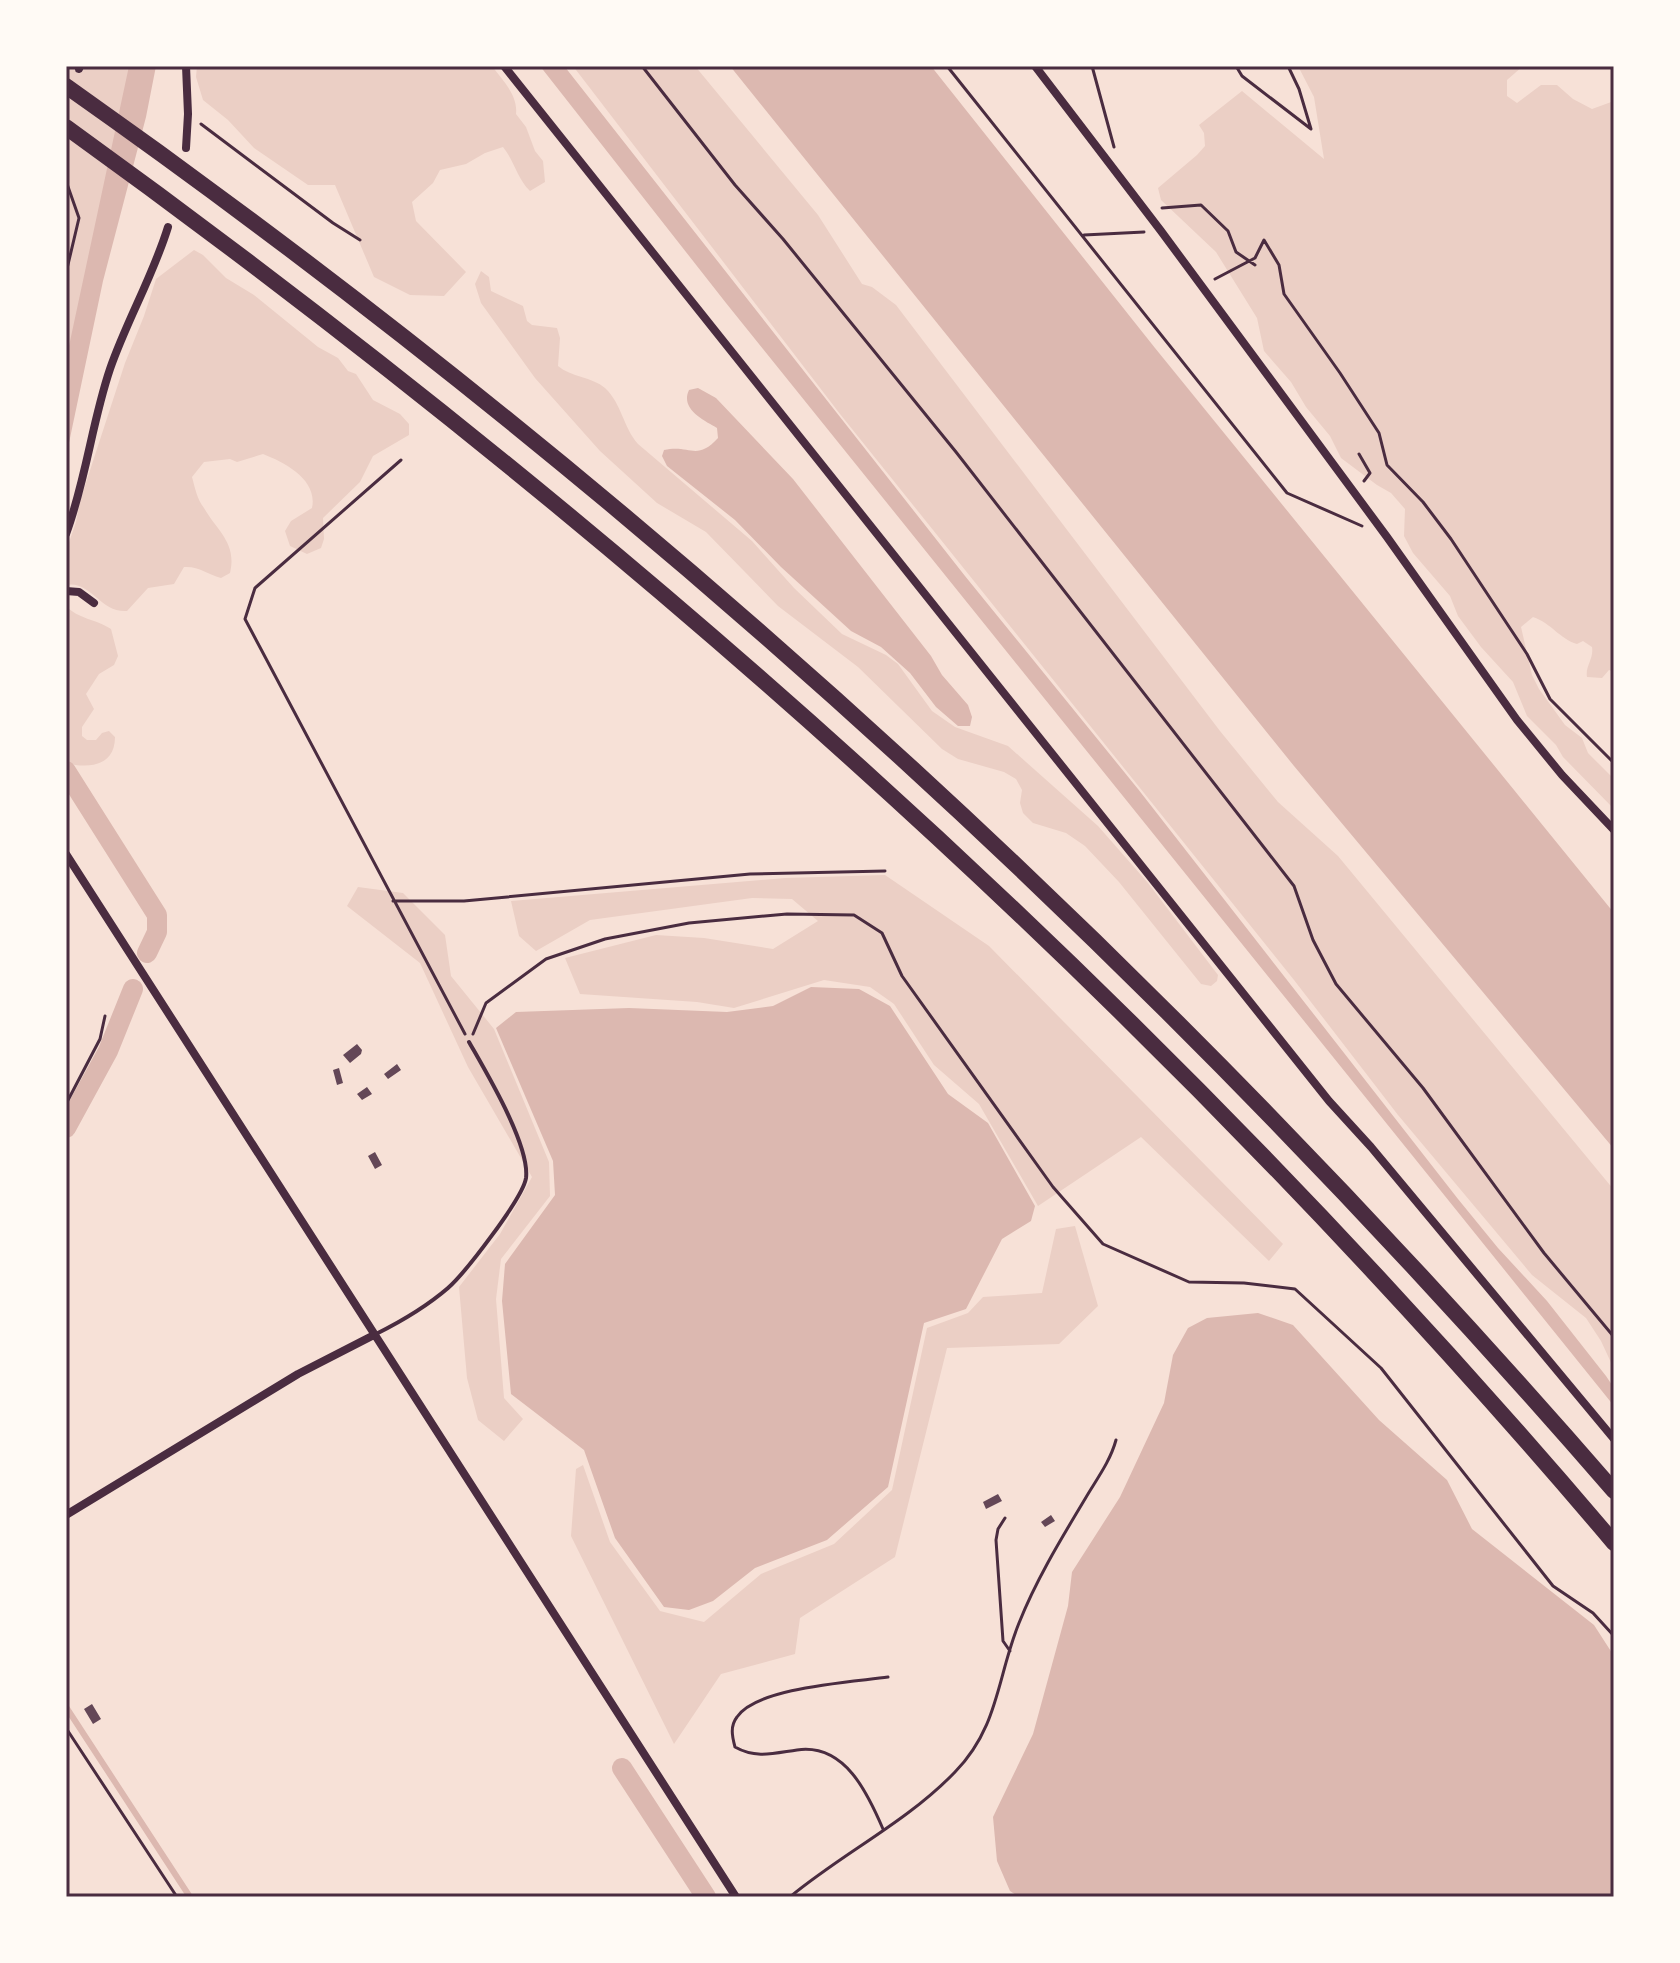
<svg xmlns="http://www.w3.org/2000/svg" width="1680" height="1963" font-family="'Open Sans',sans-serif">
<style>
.green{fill:#ebcfc5}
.water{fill:#dcb8b0}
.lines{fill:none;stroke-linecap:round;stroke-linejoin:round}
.stream{stroke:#dcb8b0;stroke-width:6}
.canal{stroke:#dcb8b0;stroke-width:20}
.building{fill:#644757}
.path{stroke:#4a2c40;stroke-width:3}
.service{stroke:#4a2c40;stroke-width:4}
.minor{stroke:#4a2c40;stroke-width:8}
.motorway{stroke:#4a2c40;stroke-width:16}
.neatline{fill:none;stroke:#4a2c40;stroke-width:3}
</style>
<rect width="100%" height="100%" fill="#f7e1d7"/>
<path class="green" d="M66 66H144L66 410Z
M197 66H492C503 81 518 95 516 114L526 127 535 151 543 161 545 182 530 191C517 178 515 162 503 147L485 153 466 164 440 170 433 183 412 202 416 221 466 272 444 296 410 295 374 277 335 185H308L254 148 228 120 203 100 196 77Z
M573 66H695L818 215 862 284 872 287 896 305 1220 731 1278 802 1338 856 1614 1190V1369L1601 1341 1586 1318 1532 1275 1398 1115 1294 980 840 414Z
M1298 66H1523L1507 80V96L1517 103 1541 85H1557L1573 99 1592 109 1614 101V672L1609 670 1602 678 1587 677C1585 666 1594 659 1592 647L1583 641 1577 644C1560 639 1551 623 1533 617L1521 627 1532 675 1539 689 1565 725 1582 738 1588 753 1614 779V809L1563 757 1556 745 1527 716 1513 682 1481 647 1458 616 1450 596 1413 553 1404 536 1405 509 1391 493 1377 485 1341 458 1330 436 1306 407 1291 382 1264 351 1257 318 1216 252 1161 200 1158 188 1197 155 1205 146 1204 133 1199 125 1242 91 1324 159 1314 97Z
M194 250 203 255 226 278 254 295 318 347 338 358 348 371 356 374 373 400 400 414 409 424V435L373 456 360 482 323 518 324 539 321 548 307 554 290 546 285 531 291 521 312 508C318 480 286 463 263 454L237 462 230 459 204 462 192 477C195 488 197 499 204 508 218 532 237 543 230 573L221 578C207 574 199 566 184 567L174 584 148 588 127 611C100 613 91 580 66 585V551L76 522 80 501 125 363 144 316 156 279Z
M481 271 489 277 491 291 523 306 527 321 532 325 557 328 560 338 558 366C571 377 592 377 605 388 622 404 623 427 638 444L752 541 794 588 842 634 886 655 898 664 932 711 955 727 1008 746 1098 826 1148 883 1218 975 1217 981 1211 986 1201 984 1119 882 1085 846 1066 833 1033 823 1023 813 1020 803 1022 790 1016 779 1004 772 958 759 942 749 858 667 778 606 706 532 657 503 600 451 535 378 481 303 475 284Z
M66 606C78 619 96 619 111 629L118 656 114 665 99 674 86 694 94 709 82 727V736L87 740H96L102 733 109 731 115 737C115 766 89 769 66 763Z
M885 875 989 946 1283 1244 1269 1261 1141 1137 1038 1206 979 1104 934 1065 894 1004 870 987 824 980 734 1008 697 1002 580 994 565 958 656 935 704 938 773 949 818 921 792 899 752 898 590 920 536 951 519 936 511 901 785 878Z
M358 887 403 893 445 935 451 976 494 1029 549 1162 550 1196 501 1259 496 1299 504 1398 523 1419 504 1441 478 1420 467 1378 459 1287 500 1234 532 1177 468 1067 420 963 347 906Z
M1075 1226 1098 1306 1059 1344 947 1348 895 1557 800 1618 795 1654 721 1674 674 1744 571 1536 576 1469 583 1465 610 1542 660 1611 704 1622 761 1574 834 1544 892 1490 927 1328 968 1313 983 1297 1042 1293 1056 1229Z"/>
<path class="water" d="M129 66H156L146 117 103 281 66 457V360Z
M540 66 565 67 965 576 1138 789 1458 1199 1498 1248 1547 1301 1606 1376 1614 1388V1406L726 303Z
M730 66H931L1155 348 1614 913V1149L1294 766Z
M698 388 716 398 793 479 931 656 942 675 968 705 972 717 970 726H958L936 707 910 673 881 647 851 631 781 567 735 520 667 466 662 456 664 450C690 444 696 462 718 438L717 428C703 420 680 409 689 390Z
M811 987 859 989 890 1006 948 1094 988 1123 1035 1206 1031 1221 1002 1239 966 1309 924 1323 888 1487 827 1540 755 1568 713 1601 689 1610 664 1607 615 1538 584 1450 511 1394 502 1301 505 1264 555 1195 553 1161 496 1028 516 1012 629 1008 727 1012 773 1006Z
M1258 1313 1293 1325 1379 1420 1447 1480 1472 1529 1594 1625 1614 1656V1897H1019L1010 1891 997 1861 993 1817 1033 1734 1068 1606 1072 1572 1120 1497 1164 1403 1173 1355 1188 1328 1207 1318Z"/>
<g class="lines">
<path class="stream" d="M66 1707 190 1897"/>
<path class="canal" d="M66 771 157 915V932L147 953
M66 1128 108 1051 133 989
M622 1768 706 1897"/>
</g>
<path class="building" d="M357 1044 362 1050 361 1054 350 1063 343 1055Z
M397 1064 401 1070 388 1079 384 1074Z
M339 1068 343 1083 337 1085 333 1070Z
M367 1087 372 1094 362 1100 357 1094Z
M375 1152 382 1165 375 1169 368 1156Z
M998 1494 1002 1501 986 1509 983 1502Z
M1051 1515 1055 1521 1045 1527 1041 1522Z
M92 1704 101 1719 93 1724 84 1709Z"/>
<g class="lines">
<path class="path" d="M642 66 735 185 783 239 956 452 1294 886 1313 940 1336 984 1423 1088 1544 1253 1614 1337
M947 66 1287 493 1362 526
M1092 66 1114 147
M1236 66 1242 76 1311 129 1299 89 1288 66
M201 124 333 223 360 240
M66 181 79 218 66 273
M1162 208 1201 205 1228 231 1236 252 1255 265
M1084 235 1144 232
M1215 279 1255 258 1264 240 1279 265 1284 294 1340 373 1379 433 1387 465 1423 502 1451 539 1527 654 1550 699 1614 763
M1359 454 1370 473 1364 481
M401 460 255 588 245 619 465 1034
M393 901H464L750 874 885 871
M473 1034 486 1003 546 959 605 939 689 923 787 914 854 915 882 933 902 976 1053 1187 1103 1244 1189 1282 1244 1283 1295 1289 1381 1368 1553 1586 1593 1613 1614 1636
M66 1104 100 1039 105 1016
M1005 1518 998 1529 996 1540 1003 1641 1010 1651
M66 1728 177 1897
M883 1829C868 1794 845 1743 797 1750 775 1753 756 1759 735 1747 732 1736 730 1726 737 1717 757 1687 853 1682 888 1677
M790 1897C843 1853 907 1822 955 1772 999 1727 997 1677 1019 1623 1036 1580 1061 1539 1085 1499 1096 1480 1110 1462 1116 1440"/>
<path class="service" d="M376 1334C402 1321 426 1307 448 1288 465 1273 523 1198 526 1178 530 1145 486 1072 469 1042"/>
<path class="minor" d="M504 66 1329 1101 1371 1147 1614 1439
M1035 66 1161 231 1387 537 1517 720 1562 775 1614 830
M79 69 80 66
M186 148 188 114 186 66
M66 534C86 480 92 422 110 369 127 320 153 276 168 227
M66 591 79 592 94 603
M66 854 736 1897
M66 1515 298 1374 374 1335"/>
<path class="motorway" d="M66 86C638 489 1156 963 1614 1491
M66 127C636 538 1159 1006 1614 1543"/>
</g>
<rect width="1680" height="1963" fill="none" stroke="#fffaf5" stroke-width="136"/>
<rect x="68" y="68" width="1544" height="1827" class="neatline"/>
</svg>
